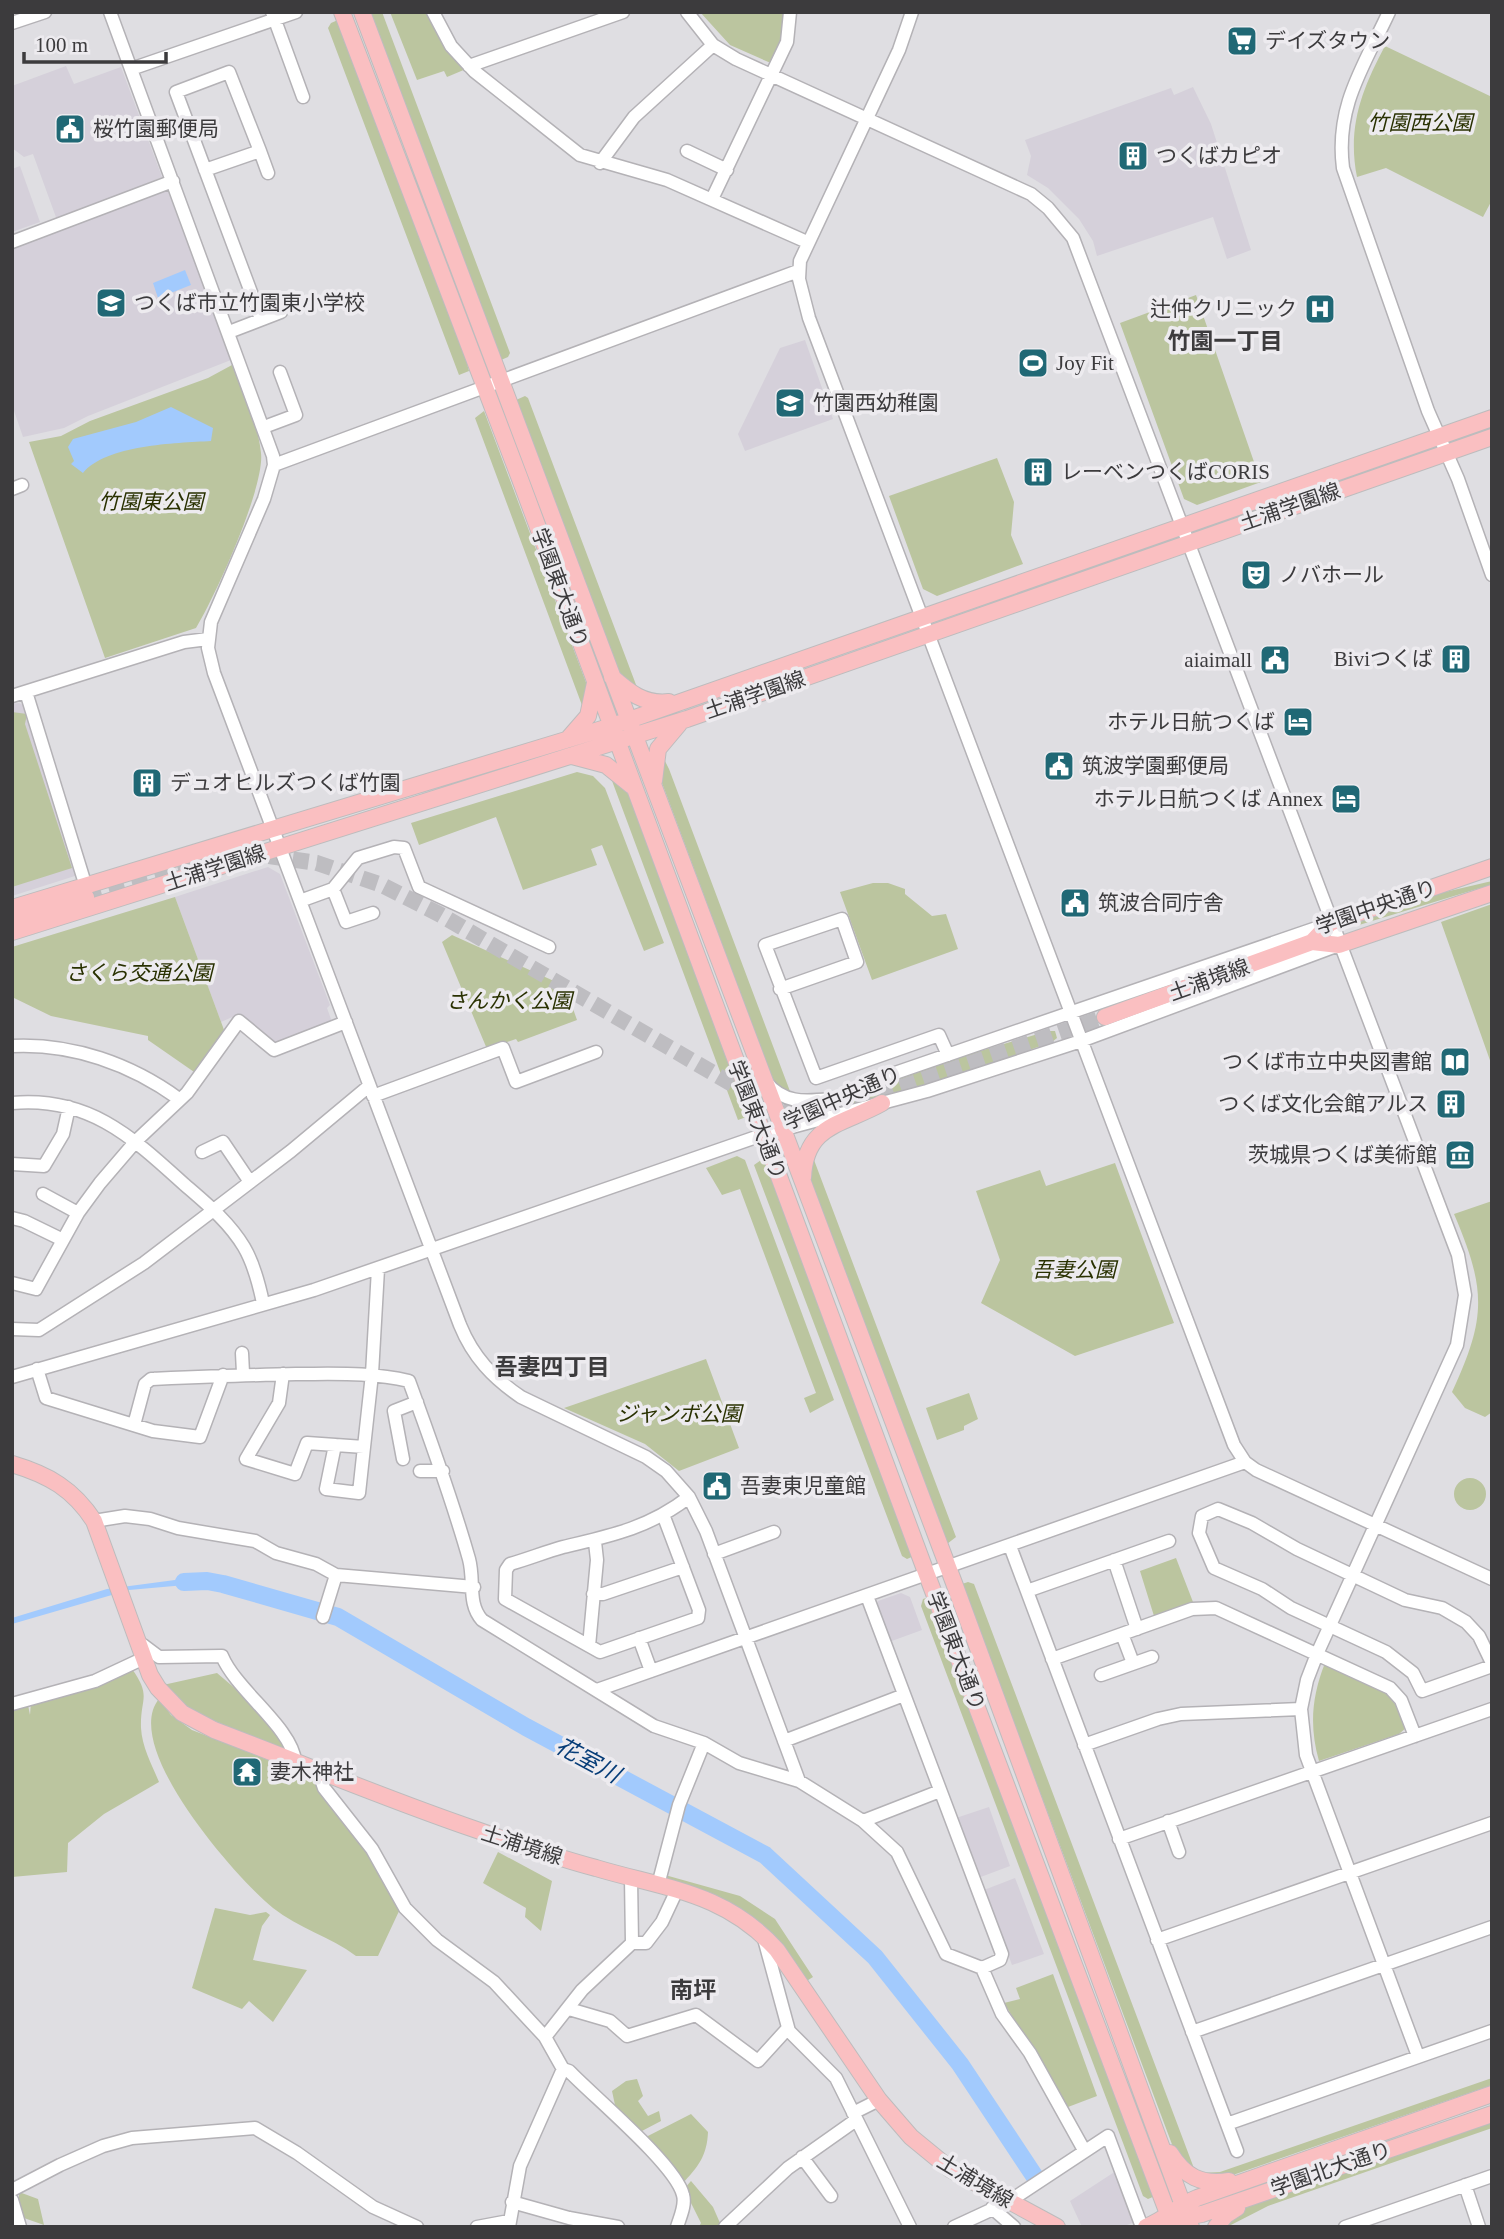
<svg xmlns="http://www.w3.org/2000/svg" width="1504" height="2239" font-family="'Times New Roman','Noto Sans JP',serif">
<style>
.built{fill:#d5d0da}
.green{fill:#bbc59f}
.water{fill:#a2cafd}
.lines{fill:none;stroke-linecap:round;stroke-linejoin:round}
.river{stroke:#a2cafd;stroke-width:18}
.major-tunnel{stroke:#bebdc1;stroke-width:16;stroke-dasharray:16 8;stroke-linecap:butt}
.minor-casing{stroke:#b4b2b6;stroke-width:15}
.major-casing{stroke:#bdbcbd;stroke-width:18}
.minor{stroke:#fff;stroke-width:12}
.major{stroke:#fabfc1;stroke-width:16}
.labels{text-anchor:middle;stroke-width:7;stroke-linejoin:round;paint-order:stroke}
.poi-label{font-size:21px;fill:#3c3b3d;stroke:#edebef;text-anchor:start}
.park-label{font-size:21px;font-style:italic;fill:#293101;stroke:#edebef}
.street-label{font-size:21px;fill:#3c3b3d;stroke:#edebef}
.neighbourhood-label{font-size:23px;font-weight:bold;fill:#3c3b3d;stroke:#edebef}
.water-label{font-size:23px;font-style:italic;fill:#073d78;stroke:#edebef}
</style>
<rect width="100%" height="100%" fill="#dfdee2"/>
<path class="built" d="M66 66 74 84 121 67 162 177 57 220 33 154 24 157 12 148V86Z
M1193 87 1211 124 1251 250 1227 259 1213 217 1097 256 1093 241 1079 219 1048 188 1027 175 1031 156 1025 140 1171 88 1174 95Z
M20 166 40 222 12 232V169Z
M164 189 168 191 231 360 88 416 64 428 23 437 12 405V246Z
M805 340 833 419 745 451 738 434 780 348Z
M19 703 25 706 78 875 12 896V704Z
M268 867 280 874 330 1005 327 1008 332 1022 273 1044 237 1015 221 1022 175 897Z
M901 1593 910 1597 922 1630 889 1642 876 1606 878 1601Z
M989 1807 1010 1866 978 1878 956 1818Z
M1015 1878 1044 1954 1012 1965 984 1890Z
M1116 2171 1137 2221 1122 2227H1082L1070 2201Z"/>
<path class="green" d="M371 12H382L510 353 508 357 501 360Z
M390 12H428L466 69 447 77 444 71 417 80Z
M700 12H785L783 38 773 64 730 45Z
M338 20 465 356 469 371 459 375 328 28 331 23Z
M1385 46 1492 97V200L1483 217 1386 168 1357 177C1347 127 1362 89 1385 46Z
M1196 295 1261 482 1197 505 1184 499 1120 323Z
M232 365C243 393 258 423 261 453 265 487 215 597 196 628L105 658 29 442 61 436 90 421 208 378Z
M525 396 528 398 638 690 625 681 615 664 516 400Z
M484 411 587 685 583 708 475 418Z
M997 458 1014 502 1011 535 1023 564 937 596 923 589 889 496Z
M12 712 27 714 25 724 72 868 12 887Z
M661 753 669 769 791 1094 775 1083 770 1072 659 775Z
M608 770 618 778 629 796 749 1116 738 1120Z
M577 772 593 776 605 788 664 943 644 951 602 845 591 849 597 865 523 890 496 817 419 845 411 823Z
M1492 881 1490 885 1359 925 1360 922 1445 892Z
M873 883H888L905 889V894L932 916 946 914 958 949 872 980 840 892Z
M175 897 227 1038 197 1074 148 1040V1036L51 1016 12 997V947Z
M1492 904V1066L1441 922Z
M452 935 565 986 577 1020 518 1042 516 1039 487 1049 442 942Z
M1048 1031H1055L1057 1038 1052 1042 921 1088 828 1112 888 1083 970 1054Z
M811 1152 956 1537 947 1544 810 1179Z
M737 1156 745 1160 834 1400 810 1413 804 1398 816 1393 740 1189 722 1195 706 1168Z
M764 1158 914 1556 907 1559 902 1556 754 1165Z
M1115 1163 1174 1323 1075 1356 981 1303 1000 1260 976 1191 1040 1170 1046 1186Z
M1492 1201V1412L1485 1417 1465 1408 1452 1392C1487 1317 1486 1289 1454 1214Z
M706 1359 739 1448 679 1471 645 1444 564 1408Z
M969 1393 978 1419 964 1426V1430L937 1440 926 1408Z
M1454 1494a16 16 0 1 1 32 0a16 16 0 1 1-32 0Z
M1176 1558 1193 1602 1154 1616 1140 1571Z
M968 1582 974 1584 1195 2171 1173 2147 962 1584Z
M929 1597 1155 2196 1148 2199 1143 2196 921 1606 923 1599Z
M1325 1663C1364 1681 1391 1683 1407 1727L1399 1734 1319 1761C1309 1726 1312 1696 1325 1663Z
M132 1669C152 1697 140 1698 141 1728 142 1747 152 1765 159 1782L104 1814 68 1843 67 1872 12 1877V1708L28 1705 30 1715 31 1702Z
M217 1673 257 1707 289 1752 184 1708 163 1685Z
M159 1699 171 1715 192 1730 311 1777 360 1841 400 1909 378 1956H356C331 1937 298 1928 273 1908 236 1878 120 1746 159 1699Z
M498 1852 552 1881 541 1931 525 1917 526 1908 483 1883Z
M665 1875 740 1896 775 1919 813 1977 805 1982 754 1918 735 1905 664 1880Z
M215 1908 250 1915 266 1912 270 1915 262 1926 253 1960 307 1970 273 2022 249 2001 242 2009 192 1988Z
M1053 1974 1097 2096 1068 2107 1004 2003 1020 1999 1016 1988Z
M1492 2078V2085L1230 2176 1201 2173 1220 2172Z
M637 2079 643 2096 638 2101 648 2116 659 2111 661 2121 640 2132 615 2105 612 2091 626 2081Z
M691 2114 708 2132C707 2156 698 2167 682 2184L644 2138Z
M1492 2120V2128L1268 2206 1227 2227H1220L1239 2210 1263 2200Z
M691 2181 713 2207 720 2223 717 2227H699L701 2223 684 2189Z
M19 2192 38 2199 44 2225 24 2218 19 2209Z"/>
<path class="water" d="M185 270 191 285 158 298 153 283Z
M171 407 213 428 211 441C175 443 106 445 83 473L71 464 74 461 68 447 73 439 136 422Z
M190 1578H207L208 1583 129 1590 12 1624V1618L107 1589Z"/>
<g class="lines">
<path class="river" d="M184 1582 207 1581 223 1584 338 1617 526 1727 765 1855 875 1957 960 2064 1035 2177"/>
<path class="major-tunnel" d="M269 856 317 863 382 885 439 914 751 1095 778 1105 802 1108 833 1106 867 1099 1105 1017
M86 897 216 862"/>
<g class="minor-casing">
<path id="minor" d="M110 12 273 456 274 465 264 499 211 622 208 648 214 673 460 1325C473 1357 493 1378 521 1397L646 1457 666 1471 689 1497 706 1531 799 1781
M272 12 303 97
M433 12 451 46 474 71 580 155 667 180 807 242
M687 12 713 45 736 59 1031 194 1048 208 1073 238 1458 1255 1465 1295 1457 1345 1317 1654 1307 1680 1301 1709 1306 1755 1418 2056
M912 12 899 50 800 261 799 279 809 318 1234 1445 1245 1462 1256 1470 1492 1579
M1389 12C1364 66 1335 106 1343 168L1428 411 1458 479 1492 575
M12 23 45 12
M469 66 623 12
M131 69 296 12
M260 151 268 173
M687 151 727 170
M600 163 634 117 713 45
M205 170 260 151 229 72 176 92 261 319
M712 199 787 42 790 12
M12 242 173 181
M229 332 281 312
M264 427 296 415 280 372
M274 465 798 271
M12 489 22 485
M26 692 83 877
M12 696 184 642 208 639
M333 889 346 922 373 913
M300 901 333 889 358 858 394 847 404 848 419 887 549 947
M780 989 857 962 842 919 765 945 816 1078 939 1035 948 1055
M12 1046C72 1043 131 1064 179 1099
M766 1082C783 1103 804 1102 829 1099
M373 1096 503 1048 516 1082 596 1052
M12 1103C89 1096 132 1137 185 1185 207 1204 229 1222 244 1247 254 1264 259 1284 263 1303
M800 1117 895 1073 1328 924
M202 1152 223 1142 250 1182
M12 1164 44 1166 63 1134 69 1107
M43 1194 78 1213
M12 1218 24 1221 63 1240
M12 1283 36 1289 78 1213 100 1183 136 1141 187 1093 239 1021 274 1050 346 1022
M12 1329 39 1330 144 1263 291 1151 369 1086
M242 1353 243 1373
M37 1369 46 1398 153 1431 200 1437 223 1375
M283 1374 279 1403 246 1459 295 1474 307 1443 364 1447 372 1374 378 1269
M12 1377 314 1290 762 1135 927 1091 1081 1041 1339 945
M134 1425 145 1384 151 1379C200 1377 248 1375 296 1374 335 1374 371 1372 409 1381 431 1441 452 1499 469 1559 475 1581 467 1603 482 1620L654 1726 704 1743 739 1763 799 1781 863 1821 897 1852 946 1954 982 1968 1002 2014 1030 2053 1084 2150
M335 1445 326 1489 359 1493 364 1447
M403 1459 394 1411 417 1402
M420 1471H443
M664 1517 699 1610 698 1618 600 1652 505 1599 506 1570 510 1564C528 1559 545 1552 563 1547 610 1536 649 1528 689 1497
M94 1521 125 1516 150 1519 178 1528 255 1541 276 1553 316 1564 336 1575 474 1587
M1010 1546 1237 2151
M714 1554 774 1532
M1114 1560 1137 1629
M1027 1591 1169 1541
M593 1594H603L683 1567
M867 1596 1002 1954 1000 1960 982 1968
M323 1617 336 1575
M1122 1634 1133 1663
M639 1638 651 1671
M589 1646 597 1560 595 1542
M139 1647 143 1645 159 1657 222 1656C236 1690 292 1728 295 1761
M1052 1659 1192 1609 1216 1608 1390 1688 1401 1700 1415 1736
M1492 1663 1479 1636 1466 1622 1442 1608 1405 1600 1297 1549 1252 1523 1218 1509 1202 1516 1199 1533 1214 1568 1262 1589 1291 1608 1386 1652 1413 1673 1422 1691 1492 1666
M1101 1675 1152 1657
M597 1690 1245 1462
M12 1704 95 1681 142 1659
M784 1741 904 1695
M1084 1745 1158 1719 1181 1714 1301 1709
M318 1770 324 1788 372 1849 405 1908 437 1940 494 1982 545 2037 563 2069 520 2166 509 2227
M863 1821 940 1791
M1168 1821 1179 1852
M1119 1839 1492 1709
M658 1885 679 1805 704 1743
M763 1935 789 2031 836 2078 910 2227
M1157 1940 1492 1823
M632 1943H646L662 1922 677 1890
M569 2009 610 2021 627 2036 696 2015 758 2061 788 2028
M1192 2032 1492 1927
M545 2037 582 1990 632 1943 631 1878
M563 2069 569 2071C594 2097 676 2165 683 2195 686 2205 680 2217 677 2227
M853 2113 879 2100
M1227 2124 1492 2031
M802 2157 831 2196
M1465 2185 1479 2227
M12 2190 60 2165 103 2146 132 2138 255 2128 297 2153 373 2207 417 2227
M12 2200 20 2227
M512 2202 569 2218 618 2227
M992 2208 1014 2227
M477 2227 509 2221
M725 2227 788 2168 856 2120
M954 2227 1008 2202 1108 2136 1142 2227
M1345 2227 1492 2176"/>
</g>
<g class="major-casing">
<path id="major" d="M342 12 520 479 927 1575 1173 2227
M362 12 954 1583 1191 2227
M612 677C629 692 644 705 669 702
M568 739 588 716 595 683
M572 756 606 765 632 786
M654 781 658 749 679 724
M12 908 612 726 1492 418
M12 920 86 897
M12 932 687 719 1492 437
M1312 942 1339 945 1492 893
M1105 1017 1312 942 1330 923 1492 867
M803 1178C805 1124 843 1125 882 1103
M12 1464C49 1475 73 1489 94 1521L150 1675 158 1688 182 1713 214 1730C301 1763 386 1799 474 1829 514 1843 555 1857 596 1868 666 1889 725 1892 777 1950L879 2100 911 2137 950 2169 1057 2227
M1170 2153C1185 2177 1201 2185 1229 2181
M1179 2218 1202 2214 1492 2114
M1146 2227C1168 2218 1177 2206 1197 2198L1492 2094
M1216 2227 1226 2215 1237 2208"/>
</g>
<use href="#minor" class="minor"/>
<use href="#major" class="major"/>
</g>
<defs>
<g id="supermarket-square" transform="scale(1.575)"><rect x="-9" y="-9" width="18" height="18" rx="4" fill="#206875" stroke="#edebef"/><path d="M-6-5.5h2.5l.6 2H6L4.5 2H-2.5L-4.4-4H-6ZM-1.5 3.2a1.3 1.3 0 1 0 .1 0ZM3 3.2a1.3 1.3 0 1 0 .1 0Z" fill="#fff"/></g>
<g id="civic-square" transform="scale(1.575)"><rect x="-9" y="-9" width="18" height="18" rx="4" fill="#206875" stroke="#edebef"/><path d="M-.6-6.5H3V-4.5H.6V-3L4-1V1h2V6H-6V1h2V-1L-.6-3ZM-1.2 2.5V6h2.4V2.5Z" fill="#fff"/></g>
<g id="building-square" transform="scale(1.575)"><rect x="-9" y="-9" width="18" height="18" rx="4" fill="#206875" stroke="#edebef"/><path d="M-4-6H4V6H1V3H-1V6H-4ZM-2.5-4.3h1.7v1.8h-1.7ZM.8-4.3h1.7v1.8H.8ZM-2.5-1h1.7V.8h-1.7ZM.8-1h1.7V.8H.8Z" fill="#fff"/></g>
<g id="school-square" transform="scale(1.575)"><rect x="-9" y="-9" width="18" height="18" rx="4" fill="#206875" stroke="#edebef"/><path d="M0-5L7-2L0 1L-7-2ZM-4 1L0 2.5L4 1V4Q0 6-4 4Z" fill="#fff"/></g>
<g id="hospital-square" transform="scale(1.575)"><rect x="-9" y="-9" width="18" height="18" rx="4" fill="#206875" stroke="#edebef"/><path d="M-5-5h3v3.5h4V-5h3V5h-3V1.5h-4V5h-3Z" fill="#fff"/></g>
<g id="stadium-square" transform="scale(1.575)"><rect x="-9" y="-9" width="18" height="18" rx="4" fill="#206875" stroke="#edebef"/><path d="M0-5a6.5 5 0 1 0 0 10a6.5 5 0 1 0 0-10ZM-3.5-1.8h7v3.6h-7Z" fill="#fff"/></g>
<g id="theatre-square" transform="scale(1.575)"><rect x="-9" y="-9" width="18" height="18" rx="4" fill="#206875" stroke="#edebef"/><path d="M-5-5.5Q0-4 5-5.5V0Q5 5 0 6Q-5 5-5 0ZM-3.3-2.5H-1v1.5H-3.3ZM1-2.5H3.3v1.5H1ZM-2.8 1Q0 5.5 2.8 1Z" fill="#fff"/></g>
<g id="hotel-square" transform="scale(1.575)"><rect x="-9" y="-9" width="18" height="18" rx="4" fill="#206875" stroke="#edebef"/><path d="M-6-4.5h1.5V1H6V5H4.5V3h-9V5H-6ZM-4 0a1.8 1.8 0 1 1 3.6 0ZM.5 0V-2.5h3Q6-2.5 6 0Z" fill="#fff"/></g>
<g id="library-square" transform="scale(1.575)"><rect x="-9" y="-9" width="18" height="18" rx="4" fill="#206875" stroke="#edebef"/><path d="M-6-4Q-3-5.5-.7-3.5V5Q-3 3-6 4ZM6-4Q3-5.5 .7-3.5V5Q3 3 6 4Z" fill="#fff"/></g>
<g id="museum-square" transform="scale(1.575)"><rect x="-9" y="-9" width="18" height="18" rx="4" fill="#206875" stroke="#edebef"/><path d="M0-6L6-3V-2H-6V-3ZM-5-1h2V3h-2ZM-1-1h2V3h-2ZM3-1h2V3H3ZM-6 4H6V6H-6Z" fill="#fff"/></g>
<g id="temple-square" transform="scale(1.575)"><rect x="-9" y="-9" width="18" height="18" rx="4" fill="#206875" stroke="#edebef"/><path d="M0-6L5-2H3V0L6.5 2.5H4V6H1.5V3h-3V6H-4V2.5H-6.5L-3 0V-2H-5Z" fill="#fff"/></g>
</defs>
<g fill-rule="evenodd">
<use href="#supermarket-square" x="1242" y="41"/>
<use href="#civic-square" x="70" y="129"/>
<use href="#building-square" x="1133" y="156"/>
<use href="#school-square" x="111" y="303"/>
<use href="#hospital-square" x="1320" y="309"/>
<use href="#stadium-square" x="1033" y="363"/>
<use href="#school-square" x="790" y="403"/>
<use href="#building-square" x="1038" y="472"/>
<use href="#theatre-square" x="1256" y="575"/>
<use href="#building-square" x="1456" y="659"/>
<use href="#civic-square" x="1275" y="660"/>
<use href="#hotel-square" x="1298" y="722"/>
<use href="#civic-square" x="1059" y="766"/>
<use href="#building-square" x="147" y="783"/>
<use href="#hotel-square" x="1346" y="799"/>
<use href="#civic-square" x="1075" y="903"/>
<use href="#library-square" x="1455" y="1062"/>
<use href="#building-square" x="1451" y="1104"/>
<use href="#museum-square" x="1460" y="1155"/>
<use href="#civic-square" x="717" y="1486"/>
<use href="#temple-square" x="247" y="1772"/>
</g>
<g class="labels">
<g class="poi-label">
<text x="1265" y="48">デイズタウン</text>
<text x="93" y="136">桜竹園郵便局</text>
<text x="1156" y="163">つくばカピオ</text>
<text x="134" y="310">つくば市立竹園東小学校</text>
<text x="1297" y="316" text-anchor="end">辻仲クリニック</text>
<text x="1056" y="370">Joy Fit</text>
<text x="813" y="410">竹園西幼稚園</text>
<text x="1061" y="479">レーベンつくばCORIS</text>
<text x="1279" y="582">ノバホール</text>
<text x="1433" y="666" text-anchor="end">Biviつくば</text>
<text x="1252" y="667" text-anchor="end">aiaimall</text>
<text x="1275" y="729" text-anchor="end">ホテル日航つくば</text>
<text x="1082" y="773">筑波学園郵便局</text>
<text x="170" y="790">デュオヒルズつくば竹園</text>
<text x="1323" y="806" text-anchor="end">ホテル日航つくば Annex</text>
<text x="1098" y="910">筑波合同庁舎</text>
<text x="1432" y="1069" text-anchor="end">つくば市立中央図書館</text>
<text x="1428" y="1111" text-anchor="end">つくば文化会館アルス</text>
<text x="1437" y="1162" text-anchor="end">茨城県つくば美術館</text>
<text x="740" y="1493">吾妻東児童館</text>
<text x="270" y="1779">妻木神社</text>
</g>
<g class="park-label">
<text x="1420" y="130">竹園西公園</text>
<text x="151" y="509">竹園東公園</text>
<text x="139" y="980">さくら交通公園</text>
<text x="509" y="1008">さんかく公園</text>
<text x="1074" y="1277">吾妻公園</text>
<text x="679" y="1421">ジャンボ公園</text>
</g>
<g class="street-label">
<text transform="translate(1290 507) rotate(-19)" y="7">土浦学園線</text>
<text transform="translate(560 588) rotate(70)" y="7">学園東大通り</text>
<text transform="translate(755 695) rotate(-19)" y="7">土浦学園線</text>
<text transform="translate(215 868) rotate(-18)" y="7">土浦学園線</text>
<text transform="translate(1376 907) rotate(-19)" y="7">学園中央通り</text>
<text transform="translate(1209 980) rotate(-20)" y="7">土浦境線</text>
<text transform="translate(842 1098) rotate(-24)" y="7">学園中央通り</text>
<text transform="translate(757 1120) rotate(69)" y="7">学園東大通り</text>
<text transform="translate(956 1651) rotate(69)" y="7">学園東大通り</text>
<text transform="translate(522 1845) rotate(18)" y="7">土浦境線</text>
<text transform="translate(1331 2169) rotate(-19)" y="7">学園北大通り</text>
<text transform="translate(975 2181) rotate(31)" y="7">土浦境線</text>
</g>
<g class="neighbourhood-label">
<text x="1225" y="349">竹園一丁目</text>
<text x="552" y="1375">吾妻四丁目</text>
<text x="693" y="1998">南坪</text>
</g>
<g class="water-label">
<text transform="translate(588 1760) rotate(28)" y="8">花室川</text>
</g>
</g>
<rect width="1504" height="2239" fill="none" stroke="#3c3b3d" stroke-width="28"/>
<path d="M24 52v10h142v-10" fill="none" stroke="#3c3b3d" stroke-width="3.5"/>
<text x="35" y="52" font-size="21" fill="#3c3b3d" stroke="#edebef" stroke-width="5" paint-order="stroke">100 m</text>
</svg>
